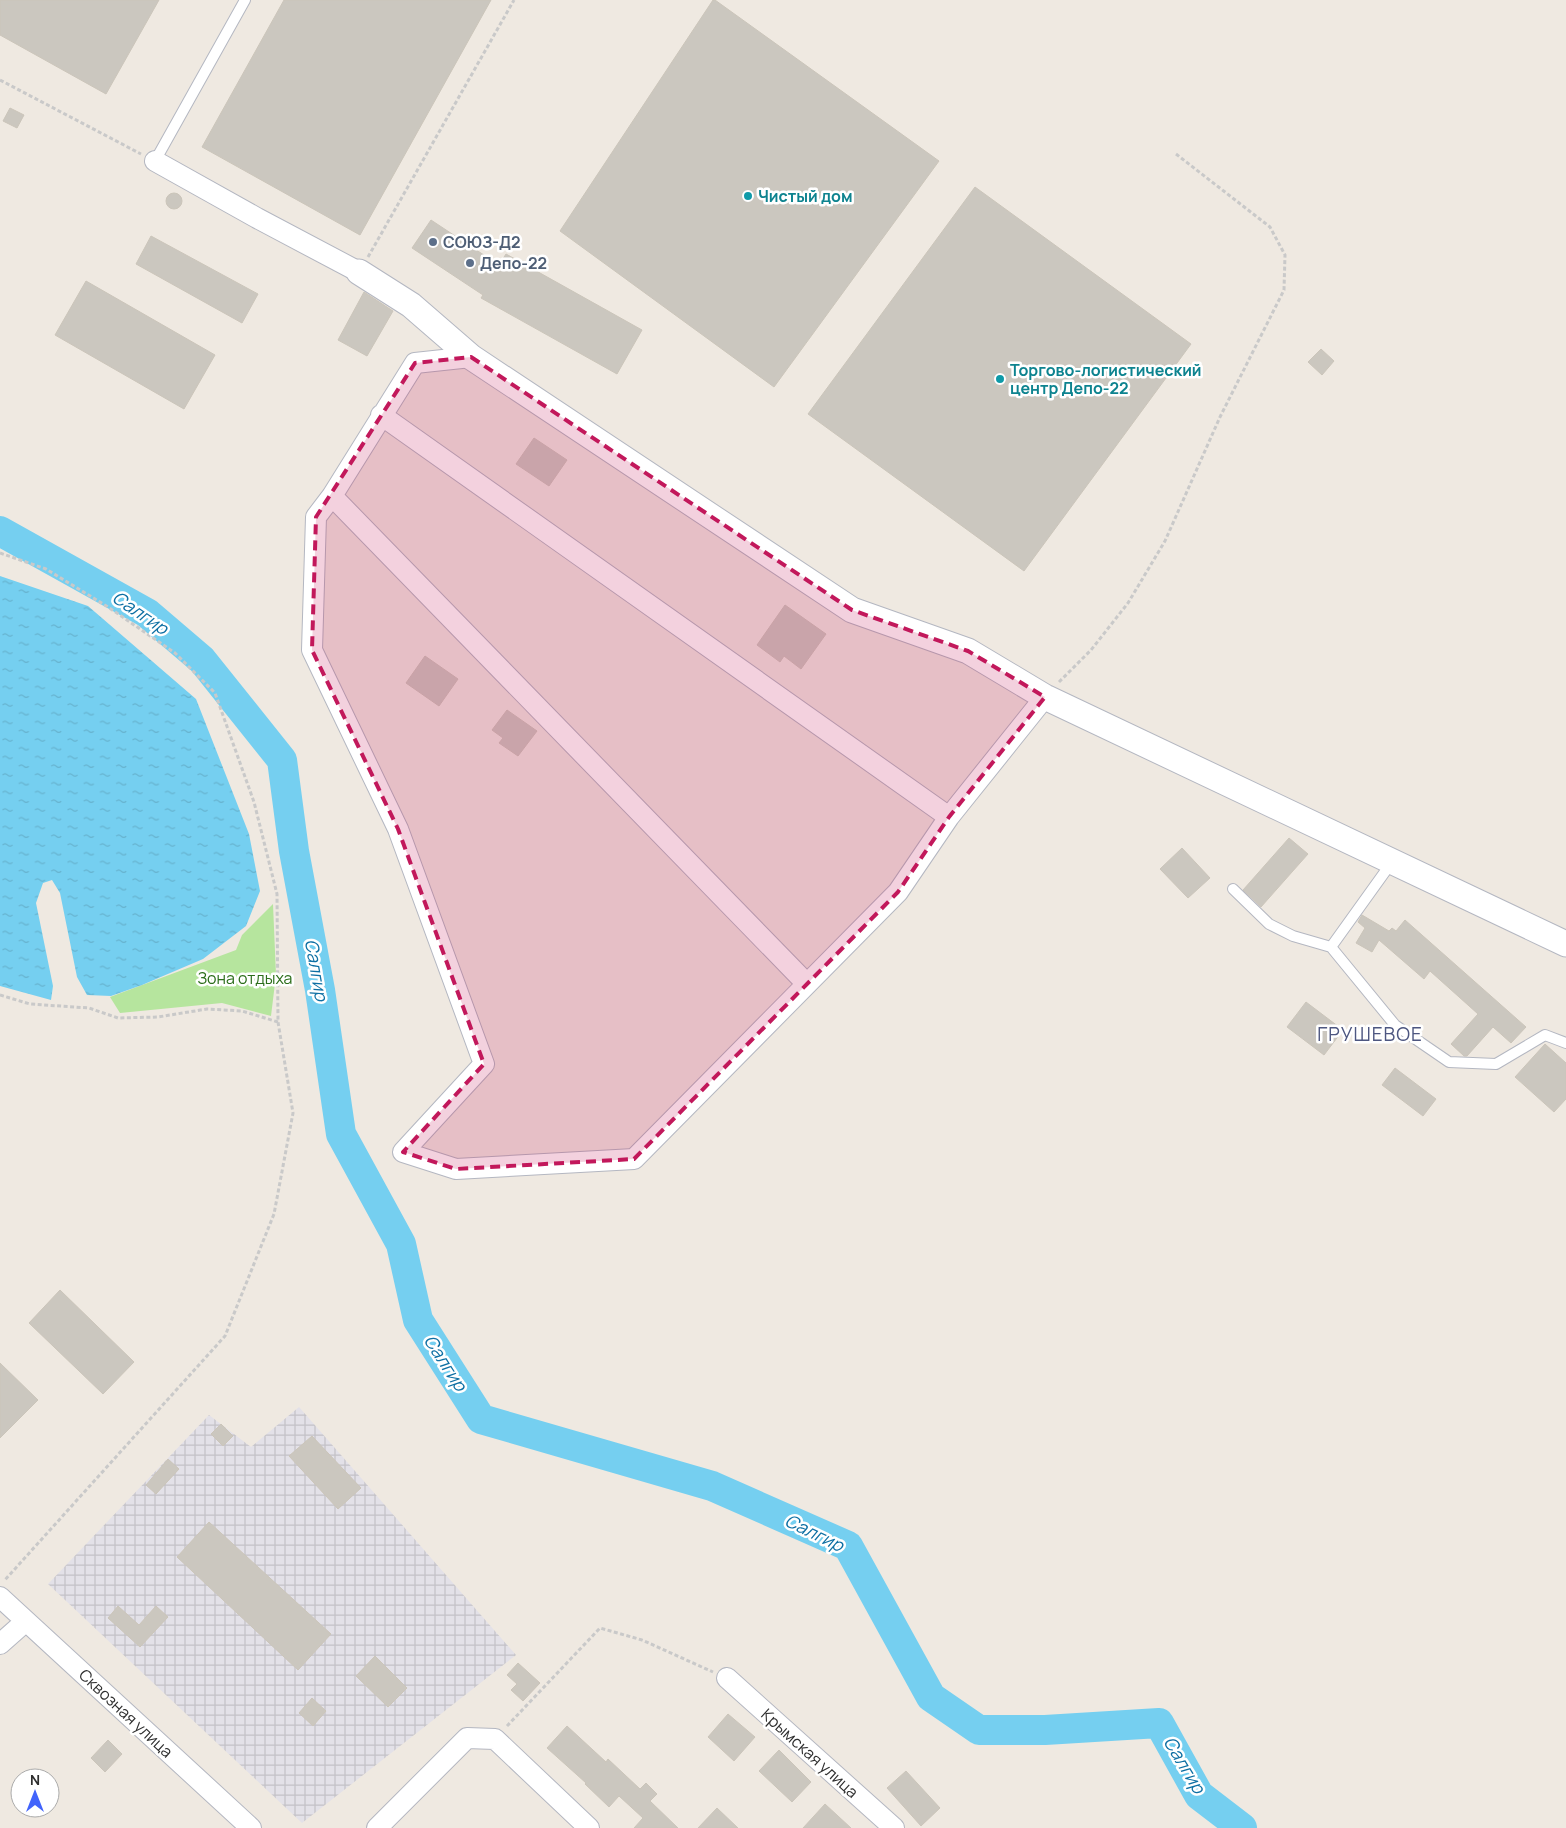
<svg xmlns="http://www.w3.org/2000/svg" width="1566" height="1828" font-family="Manrope,sans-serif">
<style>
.industrial{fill:url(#industrial-grid)}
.park{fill:#b6e59e}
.water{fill:url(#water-ripples)}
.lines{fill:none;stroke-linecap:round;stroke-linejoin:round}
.river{stroke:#75cff0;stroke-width:30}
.building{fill:#cbc7bf;stroke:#cbc5ba}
.service-casing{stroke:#b4b7c1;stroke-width:12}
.minor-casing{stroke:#b4b7c1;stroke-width:22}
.tertiary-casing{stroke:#b4b7c1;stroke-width:27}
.path{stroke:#c9c9c9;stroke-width:3;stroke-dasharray:4 2.5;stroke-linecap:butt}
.service{stroke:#fff;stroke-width:10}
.minor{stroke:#fff;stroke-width:20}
.tertiary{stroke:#fff;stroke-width:25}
.marked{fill:#c2185b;fill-opacity:0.2;stroke:#c2185b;stroke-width:4;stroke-dasharray:10 6;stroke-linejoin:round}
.culture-dot{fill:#0f9aa8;stroke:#fff;stroke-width:2}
.service-dot{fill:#5c6f8a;stroke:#fff;stroke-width:2}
.labels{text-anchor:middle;stroke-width:5;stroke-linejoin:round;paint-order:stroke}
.culture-label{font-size:16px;font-weight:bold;fill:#0d838f;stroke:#fff;text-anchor:start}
.service-label{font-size:16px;font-weight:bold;fill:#4e5e75;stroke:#fff;text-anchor:start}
.park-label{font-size:16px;fill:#2c6e1b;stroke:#fff}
.street-label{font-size:16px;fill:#2e2e2e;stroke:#fff}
.water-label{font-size:18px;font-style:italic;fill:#0d6fa3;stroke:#fff}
.quarter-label{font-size:19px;letter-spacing:1px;fill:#4d5680;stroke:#fff}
</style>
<defs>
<pattern id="industrial-grid" width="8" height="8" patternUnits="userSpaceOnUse" patternTransform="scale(1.25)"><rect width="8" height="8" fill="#e3e1e8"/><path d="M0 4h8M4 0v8" fill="none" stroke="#c3c1c7"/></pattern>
<pattern id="water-ripples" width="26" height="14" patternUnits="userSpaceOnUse" patternTransform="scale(1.25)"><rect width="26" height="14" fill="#75cff0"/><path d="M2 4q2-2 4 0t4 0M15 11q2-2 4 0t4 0" fill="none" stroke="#66b2ce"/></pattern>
</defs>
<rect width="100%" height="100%" fill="#efe9e1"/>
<path class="industrial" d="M299 1407 516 1655 302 1823 48 1584 209 1415 251 1447Z"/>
<path class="park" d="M273 904 276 975 271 1016 222 1003 120 1013 110 997 236 950 242 935Z"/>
<path class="water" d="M0 576 88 606 196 699 249 834 260 891 246 926 203 959 142 985 111 996 87 995 77 977 60 893 52 880 43 883 36 903 53 986 51 1000 0 986Z"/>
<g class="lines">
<path class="river" d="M0 531 147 613 202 660 282 760 294 851 320 990 341 1134 401 1244 418 1320 481 1419 712 1486 848 1546 931 1697 979 1730H1045L1159 1723 1199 1795 1242 1828"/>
</g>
<path class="building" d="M0 0H159L106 94 0 35Z
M284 0H491L360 235 202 147Z
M713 0H715L939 161 774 387 560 231Z
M10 108 24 115 17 128 3 121Z
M975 187 1191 344 1024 571 808 414Z
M166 201a8 8 0 1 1 16 0a8 8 0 1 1-16 0Z
M431 220 499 265 506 254 642 330 617 374 481 298 483 295 412 248Z
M151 236 258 294 242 323 136 264Z
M86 281 215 355 184 409 55 335Z
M364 292 393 311 367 356 338 340Z
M1321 349 1334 361 1322 375 1308 362Z
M534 438 567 460 549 486 516 464Z
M785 605 826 634 801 669 784 656 780 662 757 645Z
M425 656 458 679 439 706 406 683Z
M507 710 537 731 518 756 499 743 503 738 492 730Z
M1289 838 1308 854 1261 907 1243 890Z
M1182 848 1210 878 1188 898 1160 869Z
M1362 915 1389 931 1392 928 1396 931 1405 920 1526 1027 1511 1043 1493 1027 1467 1056H1464L1451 1044 1478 1014 1430 971 1424 979 1379 940 1372 952 1356 943 1365 928 1358 922Z
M1306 1002 1343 1030 1324 1055 1287 1027Z
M1545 1044 1566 1063V1099L1554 1112 1515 1077Z
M1395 1068 1436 1099 1423 1116 1382 1085Z
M60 1290 134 1362 103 1394 29 1323Z
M0 1363 38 1400 0 1438Z
M221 1424 233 1436 223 1446 211 1434Z
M312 1436 361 1488 338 1509 289 1456Z
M168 1459 179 1469 156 1494 146 1485Z
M209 1522 331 1634 298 1670 177 1557Z
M118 1606 139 1625 156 1606 168 1617 140 1647 108 1618Z
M375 1656 407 1688 388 1707 356 1676Z
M518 1663 540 1683 523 1701 511 1690 517 1684 507 1675Z
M312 1698 326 1711 313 1726 299 1713Z
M728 1714 755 1737 734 1761 708 1737Z
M567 1726 606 1762 608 1759 640 1789 646 1783 657 1794 650 1801 678 1828H634L643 1818 619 1796 609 1807 585 1784 586 1783 547 1748Z
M108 1740 122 1754 105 1772 91 1758Z
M779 1750 811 1782 792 1802 759 1771Z
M906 1771 940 1808 921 1826 887 1788Z
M825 1804 851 1828H803Z
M717 1808 738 1828H698Z"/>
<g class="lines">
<g class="service-casing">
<path id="service" d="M155 161 245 0
M1392 862 1331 947 1395 1025 1449 1062 1496 1064 1545 1035 1566 1043
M1233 889 1269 924 1293 936 1331 947"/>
</g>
<g class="minor-casing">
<path id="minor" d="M155 161 257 218 359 272
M471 357 415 363 332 496 316 517 312 650 398 829 484 1064 403 1152 456 1169 634 1159 898 892 949 817 1045 697
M381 415 949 817
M332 496 807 984
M0 1597 251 1828
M0 1644 26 1621
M727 1678 894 1828
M377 1828 467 1738 495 1739 589 1828"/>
</g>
<g class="tertiary-casing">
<path id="tertiary" d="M359 272 411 305 471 357 852 610 968 651 1045 697 1566 944"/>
</g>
<path class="path" d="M0 80 141 154
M368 257 514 0
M0 553 46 569 108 607 175 653 215 693 254 802 277 894 278 1022 293 1113 274 1214 225 1336 4 1581
M1059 682 1091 650 1128 603 1165 541 1220 417 1284 290 1285 255 1270 227 1176 154
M0 995 30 1004 89 1008 118 1018 158 1017 207 1009 242 1011 278 1022
M507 1726 600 1628 642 1640 713 1672"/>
<use href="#service" class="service"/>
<use href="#minor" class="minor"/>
<use href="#tertiary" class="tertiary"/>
</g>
<path class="marked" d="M471 357 852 610 968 651 1045 697 949 817 898 892 634 1159 456 1169 403 1152 484 1064 398 829 312 650 316 517 415 363Z"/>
<g class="culture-dot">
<circle cx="748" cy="196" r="5"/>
<circle cx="1000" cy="379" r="5"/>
</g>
<g class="service-dot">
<circle cx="433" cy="242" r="5"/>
<circle cx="470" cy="263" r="5"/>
</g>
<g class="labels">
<g class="culture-label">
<text x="758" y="202">Чистый дом</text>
<text x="1010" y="376">Торгово-логистический<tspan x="1010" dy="18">центр Депо-22</tspan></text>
</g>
<g class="service-label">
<text x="443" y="248">СОЮЗ-Д2</text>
<text x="480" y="269">Депо-22</text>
</g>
<g class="park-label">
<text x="245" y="984">Зона отдыха</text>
</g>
<g class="street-label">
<text transform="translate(126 1713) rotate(43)" y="6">Сквозная улица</text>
<text transform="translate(810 1753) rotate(42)" y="6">Крымская улица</text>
</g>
<g class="water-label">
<text transform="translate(140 613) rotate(34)" y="6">Салгир</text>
<text transform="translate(316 970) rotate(80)" y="6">Салгир</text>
<text transform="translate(445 1363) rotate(57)" y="6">Салгир</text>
<text transform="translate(814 1533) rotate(26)" y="6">Салгир</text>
<text transform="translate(1184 1765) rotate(59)" y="6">Салгир</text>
</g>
<g class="quarter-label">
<text x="1370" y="1041">ГРУШЕВОЕ</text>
</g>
</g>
<g transform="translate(35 1793)"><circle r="24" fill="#ffffff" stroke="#ababab"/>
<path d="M0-4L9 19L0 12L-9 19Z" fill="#4264fb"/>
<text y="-8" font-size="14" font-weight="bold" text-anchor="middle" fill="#2e2e2e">N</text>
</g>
</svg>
